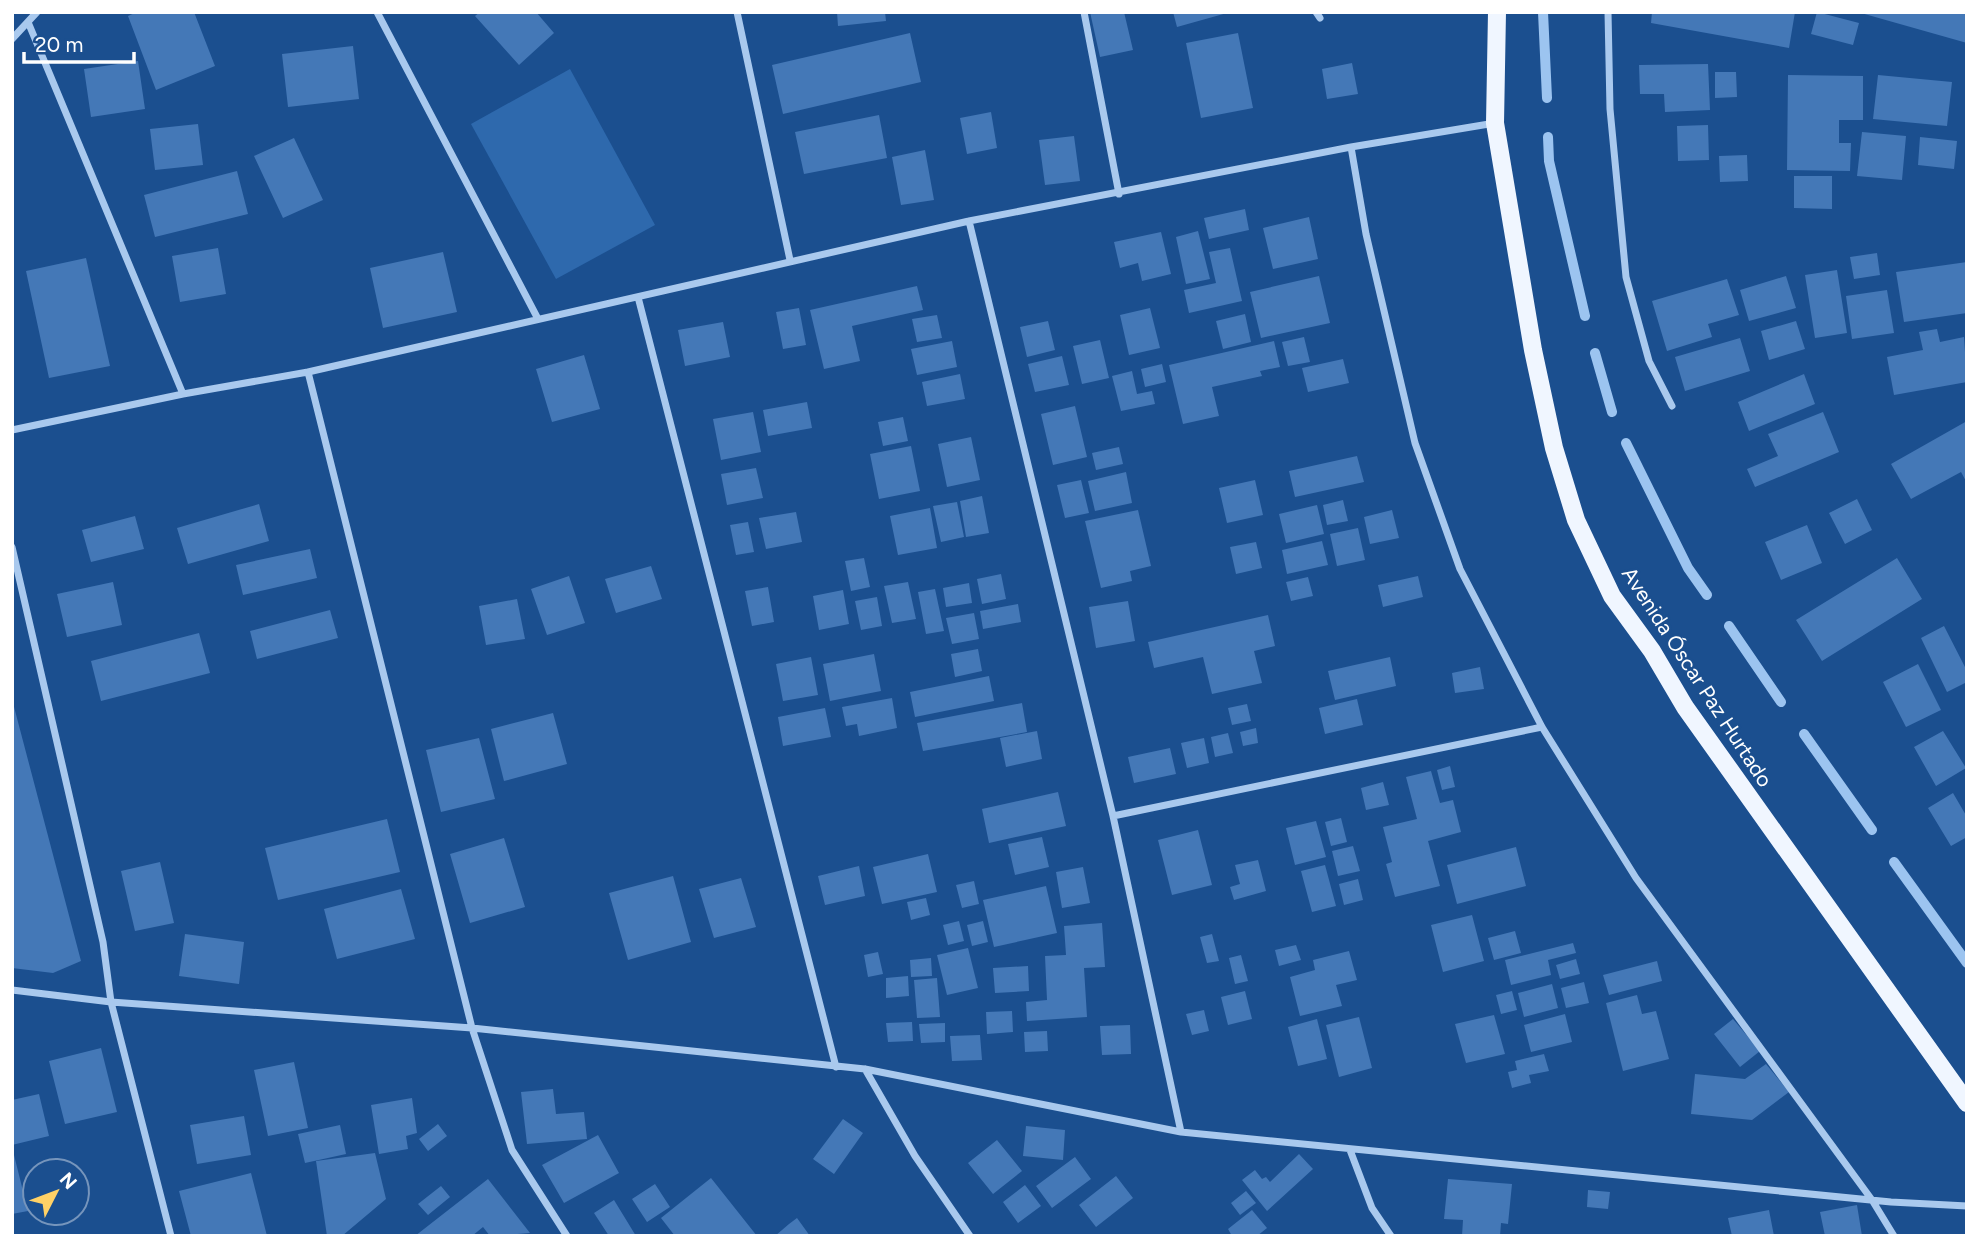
<svg xmlns="http://www.w3.org/2000/svg" width="1979" height="1248" font-family="Figtree,sans-serif">
<style>
.pitch{fill:#2e69ad}
.lines{fill:none;stroke-linecap:round;stroke-linejoin:round}
.stream{stroke:#9cc4f0;stroke-width:10}
.building{fill:#4478b7}
.street{stroke:#a9c9ee;stroke-width:7}
.primary{stroke:#f0f6ff;stroke-width:18}
.labels{text-anchor:middle;stroke-width:5;stroke-linejoin:round;paint-order:stroke}
.street-label{font-size:21px;fill:#fff;stroke:#1b4f8f}
</style>
<rect width="100%" height="100%" fill="#1b4f8f"/>
<path class="pitch" d="M570 69 655 225 556 279 471 124Z"/>
<g class="lines">
<path class="stream" d="M1543 12 1547 98
M1548 137 1549 161 1585 316
M1595 353 1612 412
M1626 443 1688 568 1707 595
M1729 626 1781 702
M1804 734 1872 830
M1894 862 1967 963"/>
</g>
<path class="building" d="M137 12H194L215 66 156 90 128 16Z
M480 12H536L554 33 519 65 475 16Z
M837 12H885L886 21 838 26Z
M1090 12H1124L1133 50 1100 57Z
M1173 12H1227V13L1177 27Z
M1652 12H1795L1789 48 1651 23Z
M1817 12 1859 23 1853 45 1811 34Z
M1967 12V43L1861 13V12Z
M910 33 921 82 783 114 772 65Z
M1238 33 1253 108 1201 118 1186 43Z
M353 46 359 99 288 107 282 54Z
M138 61 145 109 91 117 84 69Z
M1352 63 1358 94 1327 99 1322 69Z
M1708 64 1710 110 1665 112 1664 94H1640L1639 65Z
M1715 72H1736L1737 97 1715 98Z
M1788 75 1863 76V120H1839V143H1851L1850 171 1787 170Z
M1878 75 1952 82 1947 126 1873 119Z
M991 112 997 148 967 154 960 118Z
M879 115 887 158 804 174 795 132Z
M198 124 203 165 155 170 150 129Z
M1708 125 1709 160 1678 161 1677 126Z
M1862 132 1906 136 1902 180 1857 176Z
M1074 136 1080 181 1045 185 1039 140Z
M1920 137 1957 141 1954 169 1918 165Z
M294 138 323 200 283 218 254 156Z
M925 150 934 200 901 205 892 157Z
M1747 155 1748 181 1720 182 1719 156Z
M237 171 248 214 155 237 144 195Z
M1794 176H1832V209L1794 208Z
M1245 209 1249 230 1209 239 1204 218Z
M1309 217 1318 259 1273 269 1263 228Z
M1198 231 1210 279 1186 284 1176 237Z
M1161 232 1171 274 1142 281 1138 263 1120 268 1114 242Z
M218 248 226 294 180 302 172 256Z
M1230 248 1242 301 1189 313 1184 290 1216 283 1209 252Z
M443 252 457 312 383 328 370 268Z
M1877 253 1880 275 1854 279 1850 257Z
M86 258 110 366 49 378 26 271Z
M1967 262V313L1904 322 1896 272Z
M1837 270 1847 333 1815 338 1805 275Z
M1319 276 1330 323 1261 338 1250 292Z
M1786 276 1796 308 1749 321 1740 290Z
M1727 279 1739 315 1708 324 1712 337 1667 351 1652 301Z
M917 286 923 310 852 326 860 361 824 369 810 310Z
M1887 290 1894 333 1852 339 1846 296Z
M799 308 806 345 783 349 776 312Z
M1150 308 1160 348 1129 355 1120 315Z
M1245 314 1251 342 1223 349 1216 321Z
M937 315 942 338 917 342 912 319Z
M1048 321 1055 350 1027 357 1020 327Z
M1796 321 1805 349 1769 360 1761 331Z
M723 322 730 357 685 366 678 330Z
M1937 329 1940 342 1964 337 1967 382 1894 395 1887 357 1923 350 1919 332Z
M1304 337 1310 362 1288 366 1282 342Z
M1740 338 1750 371 1685 391 1675 357Z
M1100 340 1109 378 1082 384 1073 346Z
M952 341 957 367 917 375 911 349Z
M1274 341 1280 367 1260 371 1262 376 1212 387 1219 416 1183 424 1169 365Z
M584 355 600 409 552 422 536 369Z
M1062 356 1069 385 1035 392 1028 364Z
M1343 359 1349 383 1308 392 1302 368Z
M1162 364 1166 382 1145 387 1141 369Z
M1132 371 1137 394 1152 391 1155 404 1121 411 1112 376Z
M960 374 965 399 927 406 922 382Z
M1804 374 1815 404 1749 431 1738 402Z
M807 402 812 428 768 436 763 410Z
M1075 406 1087 457 1053 465 1041 414Z
M753 412 761 452 721 460 713 419Z
M1823 412 1839 452 1755 487 1747 469 1778 456 1768 434Z
M903 417 908 441 883 446 878 422Z
M1967 421V483L1961 472 1911 499 1891 464Z
M971 437 980 480 947 487 938 444Z
M911 446 920 491 879 499 870 454Z
M1119 447 1123 464 1096 470 1092 453Z
M1357 456 1364 482 1295 497 1289 471Z
M756 468 763 498 727 505 721 474Z
M1126 472 1132 503 1095 511 1088 481Z
M1081 480 1089 513 1065 518 1057 485Z
M1255 480 1263 515 1227 523 1219 488Z
M982 496 989 533 966 537 960 501Z
M1857 499 1872 530 1845 544 1829 513Z
M1343 500 1348 521 1327 525 1323 505Z
M957 502 964 537 941 542 933 506Z
M259 504 269 541 188 564 177 528Z
M1317 505 1324 534 1286 543 1279 514Z
M930 508 937 548 898 555 890 516Z
M1138 510 1151 566 1130 571 1132 581 1101 588 1085 521Z
M1392 510 1399 538 1370 544 1364 517Z
M796 512 802 542 766 549 759 518Z
M135 516 144 549 91 562 82 530Z
M748 522 754 552 736 555 730 525Z
M1807 525 1822 563 1781 580 1765 542Z
M1358 528 1365 560 1337 566 1330 534Z
M1322 541 1328 565 1287 574 1282 550Z
M1256 542 1262 568 1236 574 1230 547Z
M310 549 317 578 243 595 236 565Z
M864 558 870 587 851 591 845 561Z
M1897 558 1922 599 1822 661 1796 620Z
M651 566 662 599 616 613 605 579Z
M1001 574 1006 599 982 604 977 579Z
M569 576 585 623 547 635 531 589Z
M1418 576 1423 597 1383 607 1378 585Z
M1308 577 1313 596 1291 601 1286 582Z
M113 582 122 625 67 637 57 594Z
M908 582 916 619 892 623 884 586Z
M969 583 972 603 946 607 943 588Z
M768 587 774 622 752 626 745 591Z
M935 589 944 631 926 634 918 592Z
M843 590 849 624 819 630 813 596Z
M877 597 882 626 861 630 855 601Z
M517 599 525 639 486 645 479 606Z
M1128 601 1135 641 1096 648 1089 607Z
M1018 604 1021 622 983 629 980 611Z
M330 610 338 638 257 659 250 631Z
M974 613 979 639 952 644 946 618Z
M1268 615 1275 646 1254 651 1262 683 1212 694 1203 657 1154 668 1148 642Z
M1944 626 1967 671V682L1947 692 1921 638Z
M199 633 210 673 101 701 91 661Z
M978 649 982 671 955 677 951 654Z
M874 654 881 691 830 701 823 664Z
M811 657 818 695 783 701 776 664Z
M1390 657 1396 686 1335 700 1328 671Z
M1918 664 1941 710 1906 727 1883 682Z
M1480 667 1484 689 1455 693 1452 673Z
M989 676 994 701 915 717 910 692Z
M892 698 897 728 859 736 857 724 846 726 842 707Z
M1357 699 1363 725 1325 734 1319 708Z
M13 703 81 961 53 973 12 968Z
M1022 703 1027 732 923 751 917 723Z
M1247 704 1251 721 1232 725 1228 708Z
M825 708 831 737 783 746 778 717Z
M553 713 567 764 504 781 491 729Z
M1256 728 1258 743 1243 746 1240 732Z
M1037 731 1042 759 1006 767 1000 738Z
M1943 731 1966 768 1936 786 1914 747Z
M1228 733 1233 753 1215 757 1211 737Z
M479 738 495 799 441 812 426 750Z
M1204 738 1209 763 1187 768 1181 743Z
M1170 748 1176 774 1134 783 1128 757Z
M1450 766 1455 787 1442 790 1437 770Z
M1431 771 1440 803 1453 800 1461 832 1428 841 1440 886 1395 897 1386 864 1392 862 1383 827 1417 819 1406 777Z
M1383 782 1389 805 1366 810 1361 788Z
M1058 792 1066 826 989 843 982 809Z
M1953 793 1967 817V837L1951 846 1928 808Z
M1341 818 1347 842 1331 846 1325 822Z
M387 819 400 872 278 900 265 848Z
M1316 821 1326 857 1295 865 1286 828Z
M1198 830 1212 885 1172 895 1158 840Z
M1042 837 1049 867 1015 875 1008 844Z
M504 838 525 907 470 923 450 854Z
M1353 846 1360 871 1338 876 1332 851Z
M1516 847 1526 886 1457 904 1447 865Z
M928 854 937 892 882 904 873 867Z
M1258 860 1266 891 1234 900 1230 887 1240 884 1235 865Z
M160 862 174 923 135 931 121 871Z
M1325 865 1336 906 1312 912 1301 871Z
M859 866 865 896 825 905 818 876Z
M1083 867 1090 903 1062 908 1056 872Z
M673 876 691 942 628 960 609 893Z
M741 878 756 927 714 938 699 889Z
M1358 879 1363 900 1344 905 1339 884Z
M974 881 979 904 962 908 956 885Z
M1046 886 1057 933 994 947 983 900Z
M401 889 415 939 337 959 324 909Z
M926 898 930 915 911 920 907 902Z
M1472 915 1484 961 1443 972 1431 925Z
M959 921 964 941 948 945 943 925Z
M983 921 988 942 972 946 967 925Z
M1102 923 1105 967 1084 968 1087 1017 1027 1021 1026 1002 1047 1000 1045 956 1066 955 1064 926Z
M1515 931 1521 953 1494 960 1488 938Z
M185 934 244 942 239 984 179 976Z
M1212 934 1219 961 1207 963 1200 937Z
M1573 943 1576 953 1548 960 1551 975 1511 985 1505 960Z
M1296 945 1301 960 1279 966 1275 950Z
M968 948 978 988 947 995 937 955Z
M1349 951 1357 980 1336 985 1342 1006 1300 1016 1290 977 1315 970 1313 960Z
M878 952 883 974 868 977 864 955Z
M1241 955 1248 981 1235 984 1229 958Z
M931 958 932 976 911 977 910 960Z
M1576 959 1580 974 1560 979 1556 965Z
M1657 961 1662 981 1609 995 1603 975Z
M1028 966 1029 991 995 993 993 968Z
M908 976 909 996 886 998V978Z
M937 978 940 1017 917 1018 914 980Z
M1584 982 1589 1003 1566 1008 1561 988Z
M1552 984 1558 1008 1524 1017 1518 993Z
M1245 991 1252 1019 1228 1025 1221 997Z
M1512 991 1517 1010 1501 1014 1496 995Z
M1637 995 1642 1014 1656 1011 1669 1059 1623 1071 1606 1003Z
M1204 1010 1209 1031 1192 1035 1186 1014Z
M1012 1011 1013 1032 987 1034 986 1012Z
M1565 1014 1572 1042 1531 1052 1524 1025Z
M1494 1015 1505 1054 1466 1063 1455 1024Z
M1359 1017 1372 1068 1339 1077 1326 1025Z
M1317 1019 1327 1059 1298 1066 1288 1027Z
M1733 1019 1760 1051 1740 1067 1714 1034Z
M912 1022 913 1041 888 1042 886 1023Z
M945 1023V1042L921 1043 919 1024Z
M1130 1025 1131 1054 1102 1055 1100 1026Z
M1047 1031 1048 1051 1025 1052 1024 1032Z
M980 1035 982 1060 952 1061 950 1036Z
M101 1048 117 1112 65 1124 49 1061Z
M1544 1054 1549 1071 1529 1075 1531 1083 1512 1088 1508 1072 1517 1070 1515 1061Z
M294 1062 308 1128 268 1136 254 1070Z
M1766 1064 1789 1092 1752 1120 1691 1114 1695 1074 1745 1079Z
M553 1089 556 1114 584 1112 587 1139 527 1144 521 1092Z
M39 1094 49 1136 12 1145V1100Z
M412 1098 417 1133 406 1136 408 1149 379 1154 371 1105Z
M244 1116 251 1155 197 1164 190 1125Z
M843 1119 863 1133 834 1174 813 1159Z
M438 1124 447 1136 428 1151 419 1139Z
M340 1125 346 1154 305 1163 298 1134Z
M1026 1126 1065 1130 1063 1160 1023 1156Z
M598 1135 619 1173 564 1203 542 1165Z
M997 1140 1022 1171 993 1194 968 1163Z
M12 1147 28 1211 12 1214Z
M375 1153 386 1199 342 1236H327L316 1161Z
M1299 1154 1313 1169 1267 1211 1242 1180 1255 1170 1262 1179 1266 1177 1270 1182Z
M1075 1157 1091 1179 1052 1208 1036 1186Z
M251 1173 267 1236H191L179 1191Z
M1116 1176 1133 1198 1096 1227 1079 1205Z
M711 1178 757 1236H675L661 1218Z
M488 1179 530 1233 490 1236 483 1227 472 1236H415Z
M1448 1179 1512 1184 1508 1224 1501 1223 1500 1236H1462L1463 1220 1444 1219Z
M655 1184 670 1207 647 1222 632 1199Z
M1025 1185 1041 1206 1018 1223 1003 1202Z
M441 1186 450 1197 428 1215 418 1204Z
M1588 1190 1610 1192 1608 1209 1587 1207Z
M1246 1191 1256 1203 1240 1215 1231 1203Z
M614 1200 636 1236H609L594 1213Z
M1857 1205 1862 1236H1825L1820 1212Z
M1252 1210 1267 1228 1257 1236H1232L1228 1229Z
M1769 1210 1774 1236H1732L1728 1218Z
M797 1218 810 1236H775L789 1224Z"/>
<g class="lines">
<path class="street" d="M377 12 538 319
M737 12 790 260
M1084 12 1119 194
M1316 12 1320 18
M1608 12 1610 109 1626 277 1649 361 1672 406
M28 22 183 394
M12 39 37 12
M1351 147 1366 234 1415 443 1460 569 1542 727 1636 878 1872 1200 1894 1236
M969 221 1113 816 1181 1132
M638 297 836 1067
M308 372 472 1028 512 1150 567 1236
M12 430 183 394 308 372 969 221 1351 147 1495 123
M12 547 103 942 111 1002 171 1236
M1113 816 1542 727
M12 990 111 1002 472 1028 865 1069 1181 1132 1891 1202 1967 1206
M865 1069 915 1156 970 1236
M1350 1150 1372 1208 1391 1236"/>
<path class="primary" d="M1497 12 1495 123 1533 350 1554 448 1576 520 1612 596 1652 651 1685 707 1967 1103"/>
</g>
<g class="labels">
<g class="street-label">
<text transform="translate(1697 677) rotate(57)" y="7">Avenida Óscar Paz Hurtado</text>
</g>
</g>
<rect width="1979" height="1248" fill="none" stroke="#ffffff" stroke-width="28"/>
<g transform="translate(56 1192) rotate(48)"><circle r="33" fill="#1b4f8f" stroke="#7695bc" stroke-width="2"/>
<path d="M0-5L12 26L0 18L-12 26Z" fill="#ffd166"/>
<text y="-10" font-size="19" font-weight="bold" text-anchor="middle" fill="#ffffff">N</text>
</g>
<path d="M24 52v10h110v-10" fill="none" stroke="#ffffff" stroke-width="3.5"/>
<text x="35" y="52" font-size="21" fill="#ffffff" stroke="#1b4f8f" stroke-width="5" paint-order="stroke">20 m</text>
</svg>
